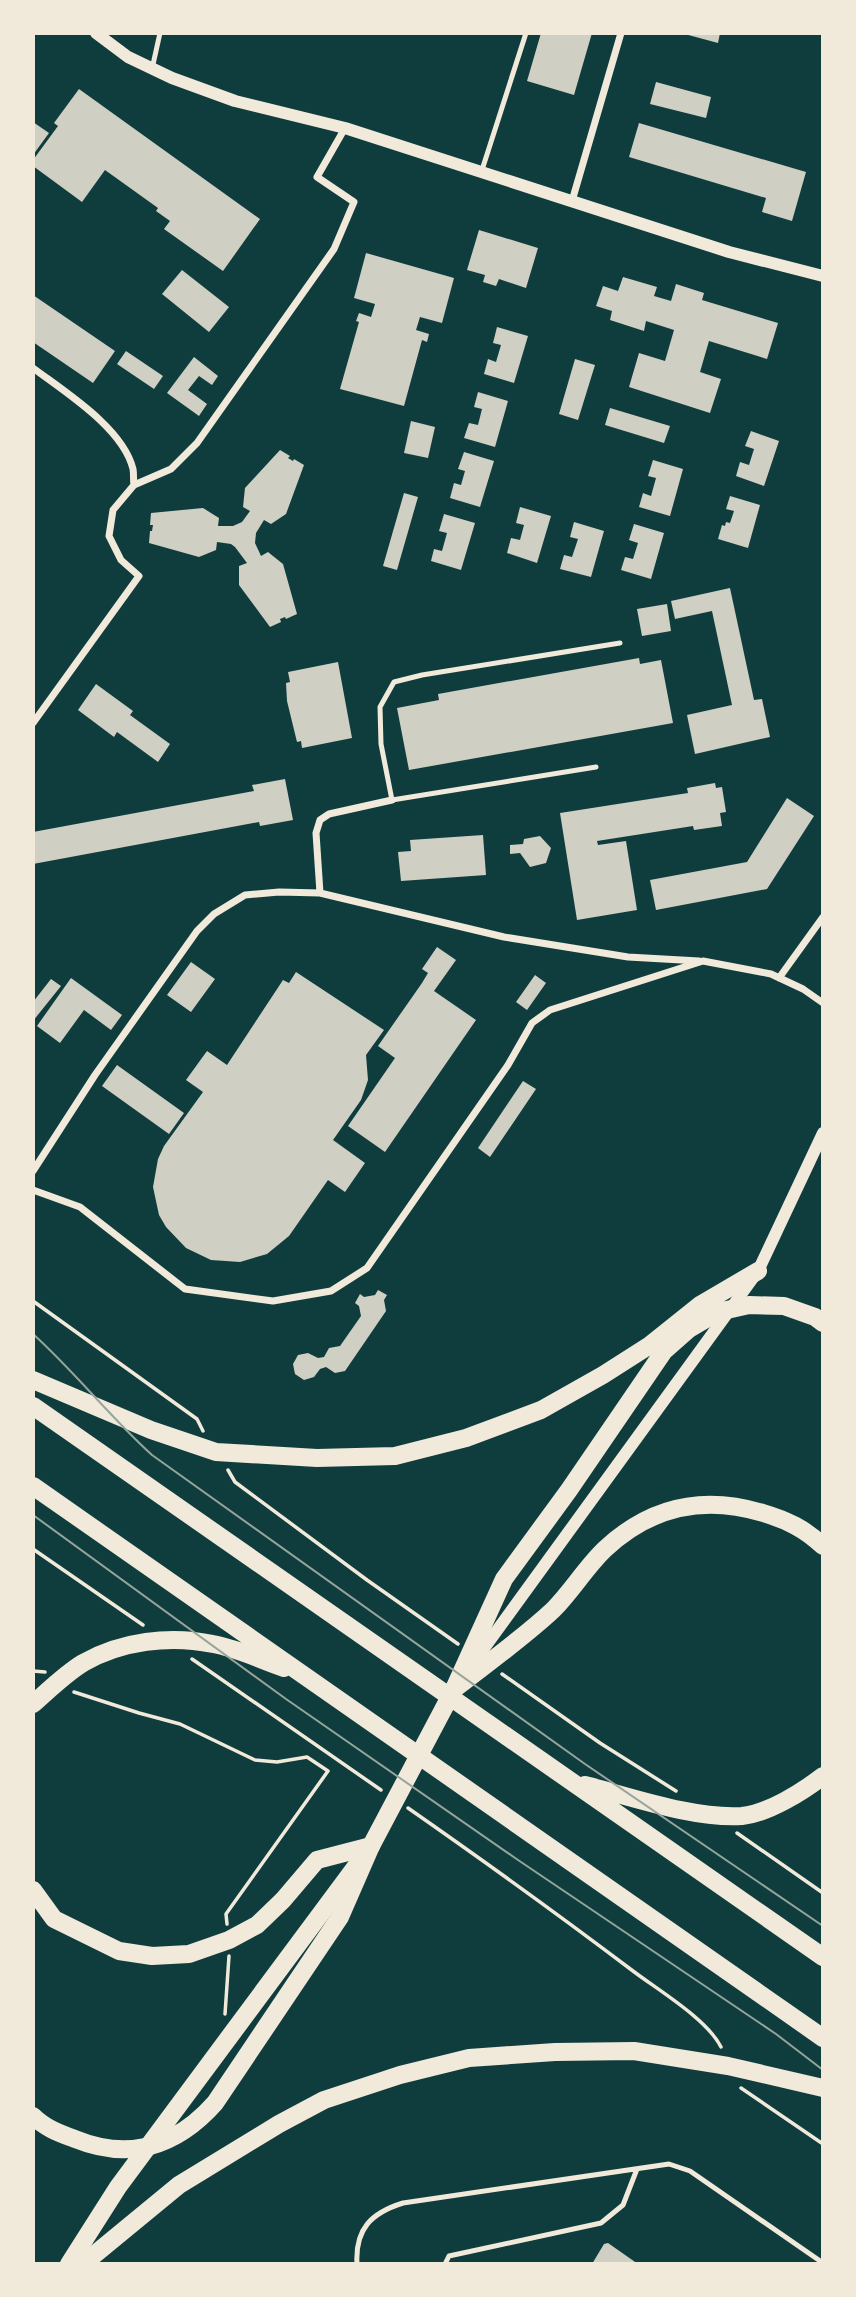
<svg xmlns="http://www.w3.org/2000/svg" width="856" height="2297" font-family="'Noto Sans',sans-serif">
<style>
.building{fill:#cfcfc3}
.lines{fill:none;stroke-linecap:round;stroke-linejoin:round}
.path{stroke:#f1e9da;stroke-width:3.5}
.service{stroke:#f1e9da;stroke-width:5}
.minor{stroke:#f1e9da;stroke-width:7}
.tertiary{stroke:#f1e9da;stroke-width:12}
.primary{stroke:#f1e9da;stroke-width:18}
.trunk{stroke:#f1e9da;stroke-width:18}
.tram{stroke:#97a49c;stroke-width:2}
</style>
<rect width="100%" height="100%" fill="#0f3d3e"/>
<path class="building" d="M541 33H592L574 95 527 81Z
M681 33H720L718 43Z
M656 82 711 97 706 118 650 104Z
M79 89 260 219 223 271 164 229 170 221 156 211 158 208 105 170 82 202 33 166V160L58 126 54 123Z
M33 122 49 133 33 155Z
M639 123 806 172 792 221 762 212 766 198 629 157Z
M479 230 538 248 526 288 499 279 496 286 483 282 485 275 467 270Z
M366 253 454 278 442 323 420 317 416 330 429 334 427 342 422 340 404 406 340 389 359 322 356 321 359 313 371 317 375 304 354 298Z
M182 270 229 307 209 332 162 294Z
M623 277 657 287 654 296 671 301 676 284 704 293 702 300 778 323 767 359 709 341 700 372 721 379 710 413 629 387 639 353 665 361 674 330 646 321 644 331 610 320 612 311 596 306 603 286 618 291Z
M33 295 115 351 93 383 33 342Z
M497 327 528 336 514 383 484 374 488 359 496 362 501 345 493 343Z
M126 351 163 376 154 389 117 364Z
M194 357 218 376 212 385 199 376 188 390 207 404 199 416 167 393Z
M575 359 595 365 578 420 559 414Z
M478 392 508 401 495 447 464 438 469 423 478 425 482 409 474 407Z
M610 408 670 426 664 443 605 425Z
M411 421 435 427 428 458 404 453Z
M751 431 779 441 764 486 736 476 740 462 749 465 754 449 745 446Z
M280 450 290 456 288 458 293 461 294 459 304 465 286 514 271 524 264 520 256 533 255 543 261 556 268 552 283 564 297 614 286 619 285 617 280 619 281 622 270 627 239 585V566L247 563 235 547 231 544 217 542 216 550 199 557 149 543 150 531H152L153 525H150L151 513 203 508 219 518 218 526H233L242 522 250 511 243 507 245 488Z
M464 452 494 461 480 507 450 498 454 483 461 485 465 471 458 469Z
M653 460 683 469 670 516 639 507 643 493 651 496 656 478 648 476Z
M404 493 418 497 397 570 383 566Z
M730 496 760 505 748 548 718 539 722 525 725 526 726 522 730 523 734 511 726 509Z
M520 507 551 516 537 563 507 553 511 538 520 540 524 525 516 523Z
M444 514 475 523 461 570 431 561 434 549 442 551 447 533 439 531Z
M574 522 604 531 591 577 560 569 564 555 572 557 578 539 570 537Z
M634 524 664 533 651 579 621 570 625 557 633 559 638 543 629 540Z
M730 588 754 700 762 699 770 737 695 754 687 715 732 705 712 611 675 619 671 601Z
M667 604 671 631 642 636 637 609Z
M639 658 640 664 661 660 673 723 409 770 397 708 439 700 438 694Z
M338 662 352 738 302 748 301 741 297 742 287 701 286 683 290 682 288 672Z
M96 684 133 711 130 715 170 744 158 762 117 732 114 737 78 710Z
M285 779 293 820 260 826 259 822 33 864V832L254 791 252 785Z
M715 783 716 788 722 787 726 812 720 813 722 826 694 830 693 826 597 841 598 845 626 841 637 910 577 920 560 813 688 793 687 788Z
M787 798 814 816 767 889 656 910 650 880 747 862Z
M483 835 486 875 401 881 398 852 411 851 410 840Z
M540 836 551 848 546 863 530 867 520 853 510 854V845L523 844 524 839Z
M437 947 456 960 434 991 476 1020 385 1152 348 1126 395 1058 378 1046 422 983 428 973 422 969Z
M191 962 215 979 191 1012 167 995Z
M296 972 384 1030 366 1055 368 1080 361 1100 333 1140 365 1163 345 1192 328 1180 289 1236 267 1254 240 1262 211 1260 186 1248 166 1227 159 1215 153 1187 158 1159 164 1146 203 1092 186 1080 207 1051 227 1065 283 980 289 983Z
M535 975 546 983 527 1010 516 1002Z
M71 978 122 1015 111 1030 84 1010 60 1043 37 1026Z
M51 979 61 986 33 1021V1002Z
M117 1065 184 1113 169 1134 102 1086Z
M523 1081 536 1089 490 1157 478 1148Z
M378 1290 387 1295 384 1300 386 1311 345 1371 335 1373 326 1367 320 1369 314 1377 304 1380 295 1374 293 1364 298 1355 308 1353 318 1358 324 1357 329 1348 340 1346 361 1316 359 1306 355 1303 360 1294 364 1297 375 1295Z
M608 2243 638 2264H592L604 2244Z"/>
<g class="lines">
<path class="path" d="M33 1301 197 1419 203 1431
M228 1470 235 1482 367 1580 458 1644
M33 1549 143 1625
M192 1659 381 1790
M33 1671 45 1672
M502 1674 600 1743 676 1791
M74 1692 139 1713 180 1724 255 1760 277 1762 307 1757 328 1771 226 1914 227 1924
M408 1808C484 1861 559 1915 633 1971 658 1990 707 2019 721 2047
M737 1833 823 1893
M225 2014 229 1956
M741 2088 823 2144"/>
<path class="service" d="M152 69 160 33
M482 170 526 33
M596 767 392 800 381 744 380 707 394 682 422 675 620 643
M357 2264C355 2229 371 2213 403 2203L669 2164 690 2171 823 2263
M445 2264 449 2256 601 2223 623 2205 637 2169"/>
<path class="minor" d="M572 201 621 33
M33 368C65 392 123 428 133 469 134 474 133 480 134 485L113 510 109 536 121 560 139 576 33 723
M134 485 171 469 197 443 334 249 354 202 317 177 345 128
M320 893 316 833 320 820 329 814 392 800
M779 978 823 917
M33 1171 95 1075 197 931 214 914 245 895 279 892 320 893 504 937 628 957 699 961
M33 1190 80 1207 185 1289 273 1301 331 1291 367 1268 508 1065 532 1023 550 1010 703 961 771 974 803 989 823 1003"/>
<path class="tertiary" d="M96 33 128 57 172 78 235 101 345 128 729 252 823 276
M469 1669 758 1271 823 1133"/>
<path class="primary" d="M69 2264 118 2187 371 1846 454 1689"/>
<path class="trunk" d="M33 1380 151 1430 216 1452 317 1458 395 1456 466 1438 541 1410 603 1375 650 1345 700 1305 758 1271
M33 1406 823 1957
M33 1486 823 2038
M457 1687C489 1662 523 1638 553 1610 572 1591 586 1567 605 1549 651 1506 704 1495 763 1513 787 1520 805 1529 823 1546
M454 1689 504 1579 569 1490 664 1351 689 1329 718 1312 749 1305 784 1306 815 1317 823 1323
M33 1704C49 1690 65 1674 83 1663 121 1641 170 1635 213 1644 236 1648 261 1660 284 1668
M585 1785C632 1797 694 1819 742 1816 769 1813 802 1792 823 1776
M33 1890 54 1919 119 1951 152 1956 189 1954 229 1940 257 1925 283 1900 317 1860 371 1846
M33 2116C45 2128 59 2133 75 2139 129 2161 176 2147 215 2103L340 1917 371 1846
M83 2264 179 2185 279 2124 324 2100 400 2075 469 2058 555 2052 634 2051 728 2066 823 2088"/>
<path class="tram" d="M33 1334C75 1372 110 1417 152 1455L585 1764 823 1926
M33 1515 286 1699 518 1860 776 2034 823 2070"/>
</g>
<rect width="856" height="2297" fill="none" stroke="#f1e9da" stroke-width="70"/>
</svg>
